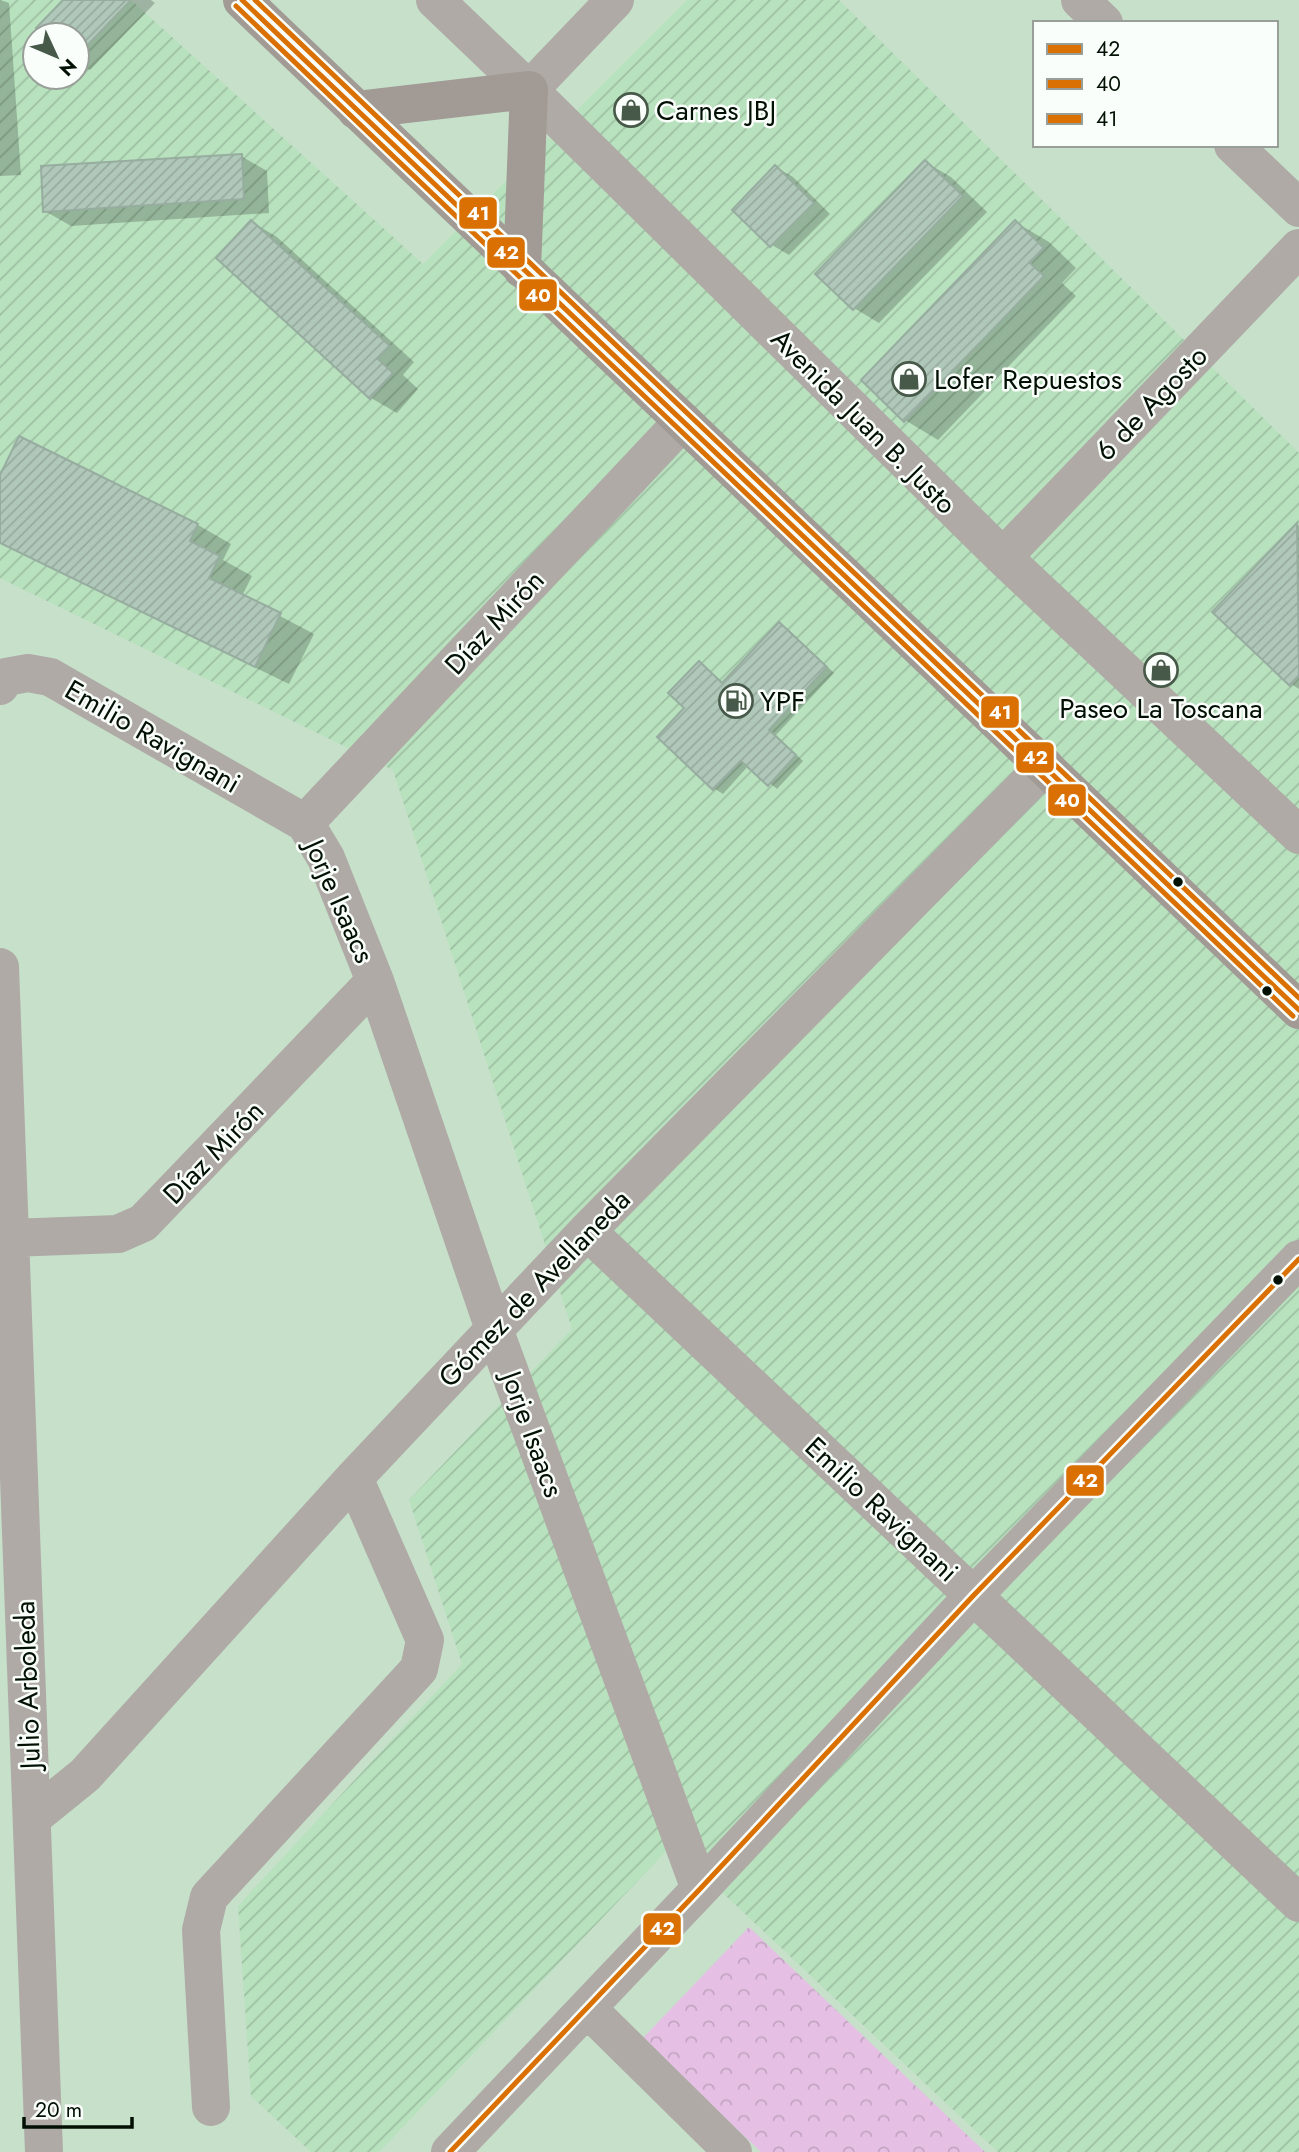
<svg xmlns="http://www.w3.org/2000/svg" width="1299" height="2152" font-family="Jost,sans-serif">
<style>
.industrial{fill:url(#industrial-furrows);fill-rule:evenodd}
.park{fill:url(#park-crowns)}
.shadow{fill:#0003}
.building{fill:url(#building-hatch);stroke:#96ad9f;stroke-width:2}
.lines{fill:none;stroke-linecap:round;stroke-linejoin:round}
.minor{stroke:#afaaa6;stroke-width:38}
.major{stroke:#a19a95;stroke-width:38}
.bus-1-casing{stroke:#fafefa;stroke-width:10}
.bus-2-casing{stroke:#fafefa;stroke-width:10}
.bus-3-casing{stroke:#fafefa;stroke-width:10}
.bus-1{stroke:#d97001;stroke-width:5}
.bus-2{stroke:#d97001;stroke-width:5}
.bus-3{stroke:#d97001;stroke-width:5}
.bus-dot{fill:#021004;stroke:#fafefa;stroke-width:2.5}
.labels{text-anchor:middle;stroke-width:5;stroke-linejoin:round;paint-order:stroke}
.poi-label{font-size:28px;fill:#021004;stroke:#fafefa;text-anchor:start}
.street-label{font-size:28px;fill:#021004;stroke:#fafefa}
.line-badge{stroke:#fafefa;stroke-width:2.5}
.badge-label{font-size:19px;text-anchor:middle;font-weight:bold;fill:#fff}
</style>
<defs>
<pattern id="industrial-furrows" width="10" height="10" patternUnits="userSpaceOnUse" patternTransform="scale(1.75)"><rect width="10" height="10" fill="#b8e1be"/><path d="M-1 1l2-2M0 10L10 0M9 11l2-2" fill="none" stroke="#9dc0a2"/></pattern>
<pattern id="park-crowns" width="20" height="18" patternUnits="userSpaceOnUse" patternTransform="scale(1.75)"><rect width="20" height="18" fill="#e5c0e4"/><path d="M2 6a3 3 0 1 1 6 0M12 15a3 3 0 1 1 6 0" fill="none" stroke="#c3a4c2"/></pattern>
<pattern id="building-hatch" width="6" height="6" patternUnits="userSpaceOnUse" patternTransform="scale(1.75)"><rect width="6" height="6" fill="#b0c8ba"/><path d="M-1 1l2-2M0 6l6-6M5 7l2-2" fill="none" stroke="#96ab9e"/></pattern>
</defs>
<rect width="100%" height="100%" fill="#c6e0ca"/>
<path class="industrial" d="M0 0H131L423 264 687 0H839L1299 453V2152H998L672 1845 379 2152H311L251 2096 238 1906 462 1664 409 1500 572 1329 393 770 0 578ZM35 35H77V77H35Z"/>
<path class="park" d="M749 1927 985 2152H761L642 2039Z"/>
<path class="shadow" d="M0 0 9 3 21 175 0 176Z
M66 0H151L155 3 90 70 77 63V35H46Z
M241 156 267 171 269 213 71 226 45 211Z
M925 162 951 177 987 212 879 323 854 308Z
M776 167 793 177 830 214 789 255 772 245Z
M252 222 277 237 414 362 403 375 418 389 397 413 371 398 218 258Z
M1015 222 1049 242 1076 268 1062 283 1076 296 938 440 905 420Z
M20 439 198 525 231 544 223 560 252 576 242 596 314 634 289 684 0 543V479Z
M1298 525 1299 526V689L1291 684 1215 611Z
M779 624 787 628 834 673 776 735 803 761 777 789 749 765 723 794 715 789 660 737 686 708 699 663 724 683Z"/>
<path class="building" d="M63 0H131L77 56V35H44L36 28Z
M242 154 244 199 43 212 41 166Z
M925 160 963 196 853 310 815 274Z
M775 165 814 203 770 247 732 210Z
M251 220 390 346 378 359 393 373 370 399 216 258Z
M1015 220 1044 248 1030 263 1044 276 904 422 861 380Z
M19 436 198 524 190 541 220 556 209 578 281 613 255 667 0 543V475Z
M1297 523 1299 676 1290 686 1212 612Z
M779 622 827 667 769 730 796 755 768 786 741 761 713 790 657 737 684 708 668 693 699 661 722 683Z"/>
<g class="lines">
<path class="minor" d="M435 0 529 90 1003 557 1299 835
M1080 0 1104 23
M529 90 615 0
M1233 145 1299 208
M1003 557 1299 248
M0 686 6 677 28 673 50 677 305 823 326 858 375 981 494 1329 700 1889
M305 823 683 421
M0 967 44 2152
M587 1231 1299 1903
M10 1238 118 1234 143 1223 375 981
M32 1818 85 1775 354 1478 587 1231 1045 766
M588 2009 733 2152
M211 2107 201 1930 209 1897 419 1669 425 1640 354 1478
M450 2152 700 1889 973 1596 1299 1259"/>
<path class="major" d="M242 0 1299 1010
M356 110 529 90 522 269"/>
<g class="bus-1-casing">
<path id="bus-1" d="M242 0 1299 1010
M450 2152 700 1889 973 1596 1299 1259"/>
</g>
<g class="bus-2-casing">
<path id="bus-2" d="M236 6 1293 1016"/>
</g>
<g class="bus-3-casing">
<path id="bus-3" d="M255 0 1299 998"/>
</g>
<use href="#bus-1" class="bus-1"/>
<use href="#bus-2" class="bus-2"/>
<use href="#bus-3" class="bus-3"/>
</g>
<defs>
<g id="shop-ring" transform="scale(1.75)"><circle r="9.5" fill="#fafefa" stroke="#475949" stroke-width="1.5"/><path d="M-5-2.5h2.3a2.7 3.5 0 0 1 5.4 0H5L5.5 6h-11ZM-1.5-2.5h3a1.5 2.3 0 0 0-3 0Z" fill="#475949"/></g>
<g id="fuel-ring" transform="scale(1.75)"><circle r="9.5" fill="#fafefa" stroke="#475949" stroke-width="1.5"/><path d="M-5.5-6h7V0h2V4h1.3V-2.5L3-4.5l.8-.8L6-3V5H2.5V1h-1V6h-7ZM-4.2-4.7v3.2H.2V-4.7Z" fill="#475949"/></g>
</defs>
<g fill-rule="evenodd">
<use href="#shop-ring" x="631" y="110"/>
<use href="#shop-ring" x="909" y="379"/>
<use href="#shop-ring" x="1161" y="670"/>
<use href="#fuel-ring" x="736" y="701"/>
</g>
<g class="bus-dot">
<circle cx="1178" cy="882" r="6"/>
<circle cx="1267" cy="991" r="6"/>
<circle cx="1278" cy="1280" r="6"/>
</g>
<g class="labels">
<g class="poi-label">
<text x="656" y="120">Carnes JBJ</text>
<text x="934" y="389">Lofer Repuestos</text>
<text x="760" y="711">YPF</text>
<text x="1161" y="718" text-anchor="middle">Paseo La Toscana</text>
</g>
<g class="street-label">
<text transform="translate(1151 403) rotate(-46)" y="10">6 de Agosto</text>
<text transform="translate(864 421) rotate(45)" y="10">Avenida Juan B. Justo</text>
<text transform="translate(494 622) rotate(-47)" y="10">Díaz Mirón</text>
<text transform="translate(153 736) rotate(30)" y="10">Emilio Ravignani</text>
<text transform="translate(340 901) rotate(66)" y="10">Jorje Isaacs</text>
<text transform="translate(213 1152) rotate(-46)" y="10">Díaz Mirón</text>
<text transform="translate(534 1288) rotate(-46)" y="10">Gómez de Avellaneda</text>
<text transform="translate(533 1434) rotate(70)" y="10">Jorje Isaacs</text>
<text transform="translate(882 1509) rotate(43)" y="10">Emilio Ravignani</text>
<text transform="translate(27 1685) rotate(-92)" y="10">Julio Arboleda</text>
</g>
</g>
<g class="line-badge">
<rect x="458" y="196" width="40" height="34" rx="7" fill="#d97001"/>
<rect x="486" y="236" width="40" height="33" rx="7" fill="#d97001"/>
<rect x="518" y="278" width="40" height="34" rx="7" fill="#d97001"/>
<rect x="980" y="695" width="40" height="34" rx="7" fill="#d97001"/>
<rect x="1015" y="741" width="40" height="33" rx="7" fill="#d97001"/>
<rect x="1047" y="783" width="40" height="34" rx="7" fill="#d97001"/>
<rect x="1065" y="1464" width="40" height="33" rx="7" fill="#d97001"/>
<rect x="642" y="1912" width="40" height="34" rx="7" fill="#d97001"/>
</g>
<g class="badge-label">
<text x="478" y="220">41</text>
<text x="506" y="259">42</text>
<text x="538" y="302">40</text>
<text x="1000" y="719">41</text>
<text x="1035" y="764">42</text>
<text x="1067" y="807">40</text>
<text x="1085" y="1487">42</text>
<text x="662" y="1935">42</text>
</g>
<rect x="1033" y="21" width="245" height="126" fill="#fafefa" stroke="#979f98" stroke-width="2"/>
<rect x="1047" y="44" width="35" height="10" fill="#d97001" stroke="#979f98" stroke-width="2"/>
<text x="1096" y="56" font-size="21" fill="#021004">42</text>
<rect x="1047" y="79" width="35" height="10" fill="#d97001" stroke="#979f98" stroke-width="2"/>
<text x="1096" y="91" font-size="21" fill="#021004">40</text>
<rect x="1047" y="114" width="35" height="10" fill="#d97001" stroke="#979f98" stroke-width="2"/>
<text x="1096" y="126" font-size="21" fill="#021004">41</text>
<g transform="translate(56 56) rotate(134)"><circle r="33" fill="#fafefa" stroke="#979f98" stroke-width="2"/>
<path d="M0-5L12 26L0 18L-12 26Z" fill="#475949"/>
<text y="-10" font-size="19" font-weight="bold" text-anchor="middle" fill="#021004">N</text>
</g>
<path d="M24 2117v10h108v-10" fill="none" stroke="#021004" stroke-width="3.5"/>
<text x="35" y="2117" font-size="21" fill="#021004" stroke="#fafefa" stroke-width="5" paint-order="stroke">20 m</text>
</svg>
